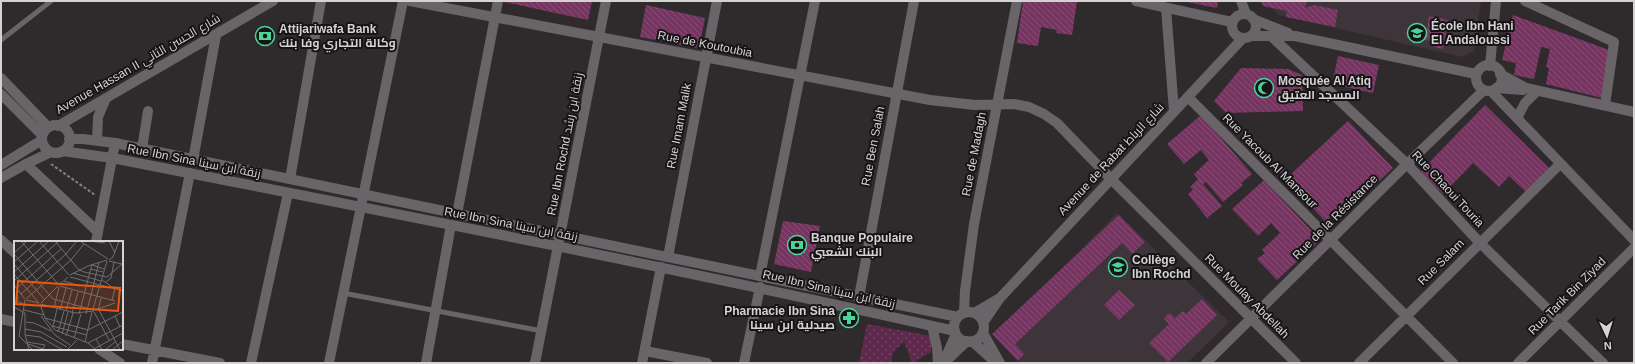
<svg xmlns="http://www.w3.org/2000/svg" width="1635" height="364" font-family="Helvetica,Cairo,sans-serif">
<style>
.built{fill:#3d353a}
.green{fill:url(#green-dots)}
.building{fill:url(#building-back-hatch)}
.lines{fill:none;stroke-linecap:round;stroke-linejoin:round}
.path{stroke:#848182;stroke-width:2;stroke-dasharray:3 2;stroke-linecap:butt}
.service{stroke:#696467;stroke-width:5}
.minor{stroke:#696467;stroke-width:10}
.tertiary{stroke:#696467;stroke-width:10}
.labels{text-anchor:middle;stroke-width:4;stroke-linejoin:round;paint-order:stroke}
.poi-label{font-size:12px;font-weight:bold;fill:#d4d2d3;stroke:#161415;text-anchor:start}
.street-label{font-size:12px;fill:#d4d2d3;stroke:#161415}
.inset-road{fill:none;stroke:#716e6f;stroke-width:1}
.view{fill:#e8590c;fill-opacity:0.15;stroke:#e8590c;stroke-width:2}
.inset-edge{fill:none;stroke:#d4d2d3;stroke-width:2}
</style>
<defs>
<pattern id="green-dots" width="8" height="8" patternUnits="userSpaceOnUse"><rect width="8" height="8" fill="#5f294d"/><path d="M2 2h.1M6 6h.1" fill="none" stroke="#754766" stroke-width="1.8" stroke-linecap="round"/></pattern>
<pattern id="building-back-hatch" width="6" height="6" patternUnits="userSpaceOnUse"><rect width="6" height="6" fill="#773461"/><path d="M-1 5l2 2M0 0l6 6M5-1l2 2" fill="none" stroke="#895077"/></pattern>
</defs>
<rect width="100%" height="100%" fill="#2f2b2d"/>
<path class="built" d="M1265 1H1481L1474 51 1462 57 1279 15Z
M1117 213 1229 322 1187 363H1022L995 337Z"/>
<path class="green" d="M867 324 931 336V352L912 363 904 341 893 352 891 363H859Z"/>
<path class="building" d="M500 1H592L588 20Z
M1023 1H1077L1072 35 1056 33 1057 30 1041 27 1038 46 1017 43Z
M1182 1H1218L1217 8Z
M1261 1H1307L1305 8 1314 5 1338 10 1335 27 1286 17 1287 11 1263 6Z
M646 5 705 18 699 48 640 37Z
M1513 15 1609 50 1602 98 1546 84 1549 68 1546 67 1550 49 1541 47 1534 79 1514 75 1516 63 1502 60Z
M1429 16 1448 20 1443 49 1434 47 1435 41 1425 40Z
M1338 56 1379 65 1373 93 1332 84Z
M1241 68 1288 69 1302 75 1303 111 1226 113 1214 101Z
M1485 105 1550 169 1527 193 1509 176 1499 187 1473 163 1443 194 1420 172Z
M1201 115 1252 174 1241 183 1243 185 1223 202 1206 182 1203 184 1222 206 1207 218 1188 194 1193 190 1190 187 1198 179 1194 174 1209 160 1201 150 1184 164 1167 144Z
M1348 121 1393 168 1338 220 1333 215 1326 222 1279 172 1283 168 1290 175Z
M1264 180 1320 240 1277 280 1257 259 1265 253 1262 250 1280 233 1271 223 1258 236 1232 209Z
M1119 215 1145 242 1132 254 1122 243 1015 344 1024 354 1018 361 992 334Z
M783 221 820 226 811 272 774 264Z
M1119 290 1135 305 1119 320 1104 305Z
M1202 299 1217 315 1168 362 1149 343 1169 324 1164 318 1170 313 1175 318 1183 311 1186 314Z"/>
<g class="lines">
<path class="path" d="M51 164 95 195"/>
<path class="service" d="M1 40 51 1
M343 293 542 331"/>
<path class="minor" d="M410 1 930 100 975 105 1014 104 1029 107 1044 114 1057 123 1111 179 1296 363
M1525 1 1614 42 1605 105
M1166 8 1174 111
M1271 36 1407 164 1479 242 1603 363
M1490 66 1496 1
M1500 74 1526 88 1634 112
M1496 88 1523 90
M1188 97 1453 363
M142 149 148 111
M193 160 216 35
M26 164 98 232
M290 179 321 1
M457 214 498 1
M1 240 15 253
M96 242 115 143
M668 257 717 1
M760 276 815 1
M859 297 914 1
M964 313 965 291 974 224 1017 1
M1 319 15 322
M122 344 220 363
M99 349 120 363
M645 351 707 363
M152 363 190 173
M251 363 288 193
M329 363 403 1
M426 363 451 225
M535 363 606 1
M642 363 661 267
M744 363 760 287
M1206 363 1407 164 1484 90
M1359 363 1560 164
M1518 363 1634 248"/>
<path class="tertiary" d="M1136 1 1232 22
M1241 1 1246 14
M1232 26a12 12 0 1 1 24 0a12 12 0 1 1-24 0Z
M1253 19 1288 33
M1252 36H1295L1476 74
M1476 78a13 13 0 1 1 26 0a13 13 0 1 1-26 0Z
M1 78 48 127
M1491 91 1634 240
M1 94 42 135
M1517 118 1525 103 1537 91
M42 139a14 14 0 1 1 28 0a14 14 0 1 1-28 0Z
M58 126 273 1
M69 139H83L115 143 958 317
M97 140 98 117 106 98
M62 151 112 158C393 213 675 268 955 331
M1 165 42 140
M1 178 26 164 51 152
M954 327a15 15 0 1 1 30 0a15 15 0 1 1-30 0Z
M974 313 998 299
M983 323 1000 298 1242 39
M932 326 937 348 938 363
M983 333 1000 363
M972 341 996 363
M947 360 967 341
M943 363 956 334"/>
</g>
<defs>
<g id="school-ring" transform="scale(1)"><circle r="9.5" fill="#161415" stroke="#4dd39a" stroke-width="1.5"/><path d="M0-5L7-2L0 1L-7-2ZM-4 1L0 2.5L4 1V4Q0 6-4 4Z" fill="#4dd39a"/></g>
<g id="bank-ring" transform="scale(1)"><circle r="9.5" fill="#161415" stroke="#4dd39a" stroke-width="1.5"/><path d="M-6-4H6V4H-6ZM0-2.3a2.3 2.3 0 1 0 0 4.6a2.3 2.3 0 1 0 0-4.6Z" fill="#4dd39a"/></g>
<g id="mosque-ring" transform="scale(1)"><circle r="9.5" fill="#161415" stroke="#4dd39a" stroke-width="1.5"/><path d="M3.5-4.9A6 6 0 1 0 3.5 4.9A5 5 0 1 1 3.5-4.9Z" fill="#4dd39a"/></g>
<g id="pharmacy-ring" transform="scale(1)"><circle r="9.5" fill="#161415" stroke="#4dd39a" stroke-width="1.5"/><path d="M-2-6h4v4h4v4h-4v4h-4v-4h-4v-4h4Z" fill="#4dd39a"/></g>
</defs>
<g fill-rule="evenodd">
<use href="#school-ring" x="1417" y="33"/>
<use href="#bank-ring" x="265" y="36"/>
<use href="#mosque-ring" x="1264" y="88"/>
<use href="#bank-ring" x="797" y="245"/>
<use href="#school-ring" x="1118" y="267"/>
<use href="#pharmacy-ring" x="849" y="318"/>
</g>
<g class="labels">
<g class="poi-label">
<text x="1431" y="30">École Ibn Hani<tspan x="1431" dy="14">El Andaloussi</tspan></text>
<text x="279" y="33">Attijariwafa Bank<tspan x="279" dy="14">وكالة التجاري وفا بنك</tspan></text>
<text x="1278" y="85">Mosquée Al Atiq<tspan x="1278" dy="14">المسجد العتيق</tspan></text>
<text x="811" y="242">Banque Populaire<tspan x="811" dy="14">البنك الشعبي</tspan></text>
<text x="1132" y="264">Collège<tspan x="1132" dy="14">Ibn Rochd</tspan></text>
<text x="835" y="315" text-anchor="end">Pharmacie Ibn Sina<tspan x="835" dy="14">صيدلية ابن سينا</tspan></text>
</g>
<g class="street-label">
<text transform="translate(705 44) rotate(11)" y="4">Rue de Koutoubia</text>
<text transform="translate(138 64) rotate(-30)" y="4">Avenue Hassan II شارع الحسن الثاني</text>
<text transform="translate(679 126) rotate(-79)" y="4">Rue Imam Malik</text>
<text transform="translate(565 144) rotate(-79)" y="4">Rue Ibn Rochd زنقة ابن رشد</text>
<text transform="translate(873 146) rotate(-79)" y="4">Rue Ben Salah</text>
<text transform="translate(974 154) rotate(-79)" y="4">Rue de Madagh</text>
<text transform="translate(1111 159) rotate(-47)" y="4">Avenue de Rabat شارع الرباط</text>
<text transform="translate(194 161) rotate(11)" y="4">Rue Ibn Sina زنقة ابن سينا</text>
<text transform="translate(1270 161) rotate(45)" y="4">Rue Yacoub Al Mansour</text>
<text transform="translate(1448 189) rotate(47)" y="4">Rue Chaoui Touria</text>
<text transform="translate(1335 217) rotate(-45)" y="4">Rue de la Résistance</text>
<text transform="translate(511 224) rotate(11)" y="4">Rue Ibn Sina زنقة ابن سينا</text>
<text transform="translate(1441 262) rotate(-45)" y="4">Rue Salam</text>
<text transform="translate(829 289) rotate(13)" y="4">Rue Ibn Sina زنقة ابن سينا</text>
<text transform="translate(1247 296) rotate(45)" y="4">Rue Moulay Abdellah</text>
<text transform="translate(1567 296) rotate(-45)" y="4">Rue Tarik Bin Ziyad</text>
</g>
</g>
<g transform="translate(14 241)">
<rect width="109" height="109" fill="#2f2b2d"/>
<path class="inset-road" d="M7 0 45 44M25 0 55 34M41 0 65 29 70 31 93 36 108 23M66 0 94 18M76 0 91 2M95 0 101 12M0 12 13 0M0 13 39 58 80 69M95 19 99 16 105 0M95 20 108 23M0 21 24 0M0 23 30 58M78 24 90 28M77 28 89 31M0 31 35 0M59 32 87 40M0 33 25 62M56 34 74 25 93 19M56 36 109 50M88 39 101 48 98 59M0 40 45 0M50 40 66 45M92 41 97 37 100 21M0 44 11 58M45 44 54 36M46 45 101 60M3 47 47 8M7 53 52 13 63 0M77 54 85 21M4 56 3 60 11 64M12 58 57 19 70 3M11 59 5 95 19 109M12 59 25 62M27 62 44 45M26 63 31 77 41 89 74 102 82 109M27 63 61 72 80 70M0 66 11 72V93L15 109M40 67 45 46M79 68 93 20M10 69 30 74M46 69 52 47M81 69 101 62M85 69 106 109M52 70 58 49M84 70 87 57M80 71 95 99M58 72 64 51M65 73 78 23M72 73 77 54M27 75 41 94 56 104M101 75 106 86M31 77 74 89 109 71M12 81 20 82 37 90M38 85 73 94M39 85 43 68M11 88 27 91 53 106M44 91 50 70M48 93 54 71M11 94 26 96 49 109M52 95 59 72M60 97 67 73M82 98 88 109M13 101 31 104 29 108M71 101 78 71M74 102 109 84M14 103 32 109M80 108 109 92M53 109 63 99M91 109 101 101M98 109 109 100"/>
<path class="view" d="M4 40 106 47 104 70 2 63Z"/>
<rect width="109" height="109" class="inset-edge"/>
</g>
<rect width="1635" height="364" fill="none" stroke="#d4d2d3" stroke-width="4"/>
<g transform="translate(1607 336) rotate(176)" stroke="#161415" stroke-width="3" paint-order="stroke">
<path d="M0-3L7 15L0 10L-7 15Z" fill="#d4d2d3"/>
<text y="-6" font-size="11" font-weight="bold" text-anchor="middle" fill="#d4d2d3">N</text>
</g>
</svg>
